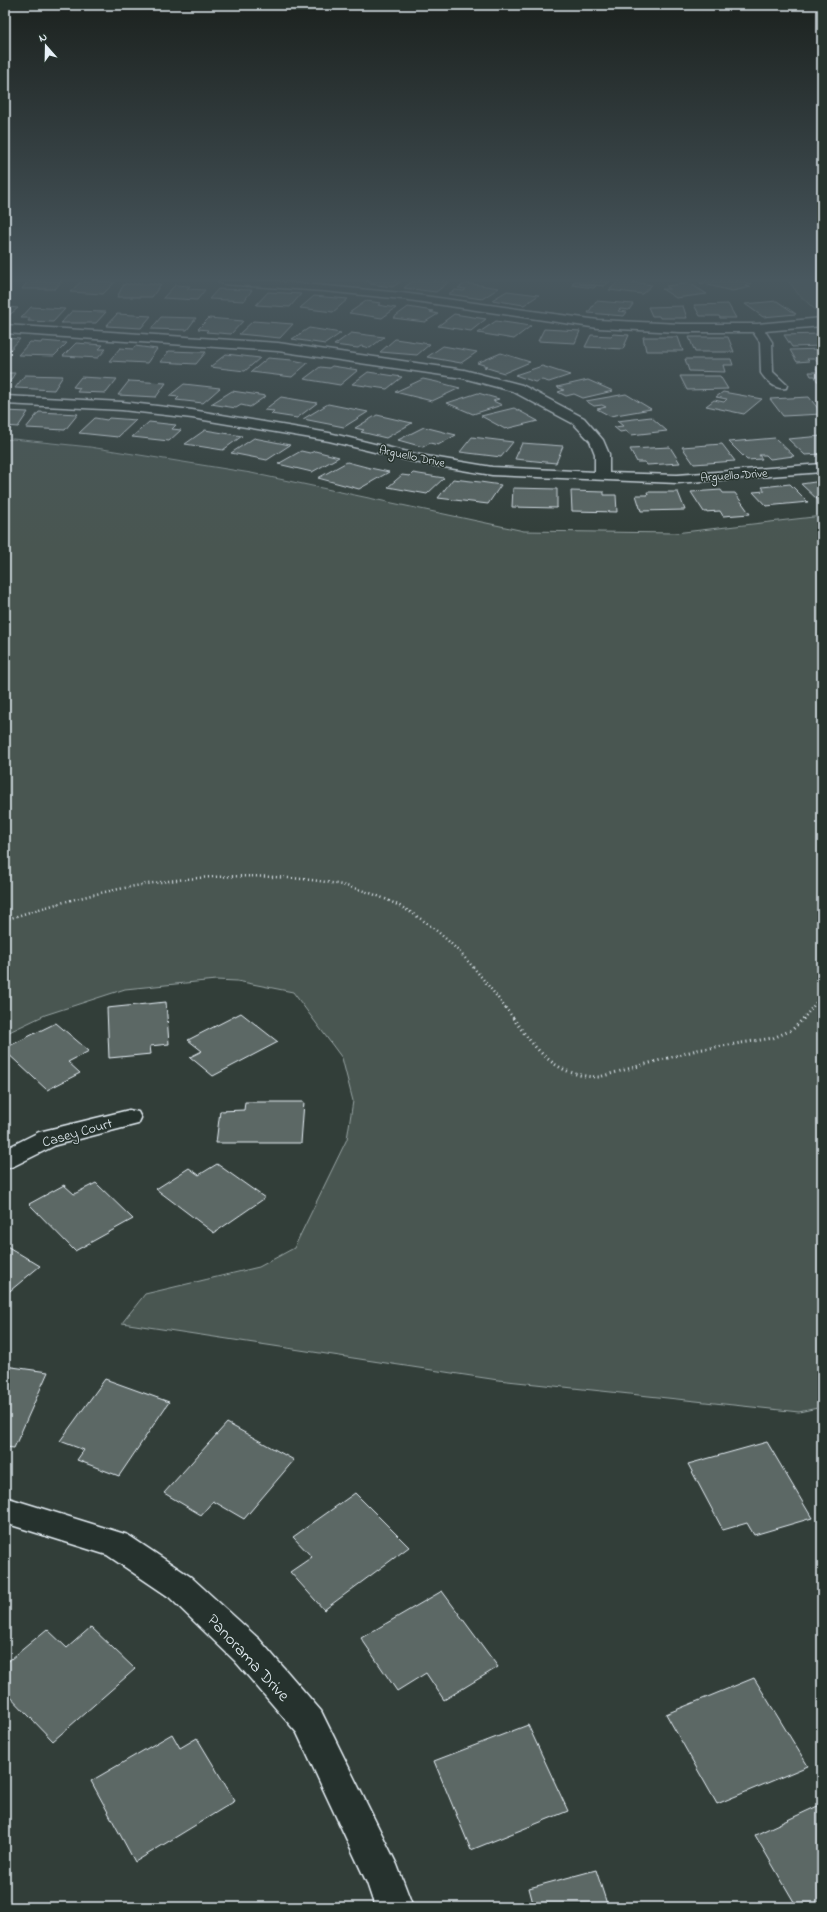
<svg xmlns="http://www.w3.org/2000/svg" width="827" height="1912" font-family="'Indie Flower',sans-serif">
<style>
.green{fill:#495651;stroke:#98a4a4}
.building{fill:#5c6865;stroke:#e8f1f8}
.lines{fill:none;stroke-linecap:round;stroke-linejoin:round}
.minor-casing{stroke:#e8f1f8;stroke-width:3}
.path-far1{stroke:#e8f1f8;stroke-width:2.5;stroke-dasharray:1 3;stroke-linecap:butt}
.path{stroke:#e8f1f8;stroke-width:3;stroke-dasharray:1 3.5;stroke-linecap:butt}
.minor{fill:#26332d;fill-rule:evenodd}
.labels{text-anchor:middle;stroke-width:3;stroke-linejoin:round;paint-order:stroke}
.far-street-label{font-size:12px;fill:#e8f1f8;stroke:#26332d}
.street-label{font-size:14px;fill:#e8f1f8;stroke:#26332d}
.near-street-label{font-size:17px;fill:#e8f1f8;stroke:#26332d}
</style>
<rect width="100%" height="100%" fill="#323e39"/>
<filter id="ink" filterUnits="userSpaceOnUse"><feTurbulence type="fractalNoise" baseFrequency=".025" numOctaves="2"/><feDisplacementMap in="SourceGraphic" scale="8" xChannelSelector="R" yChannelSelector="G"/><feConvolveMatrix kernelMatrix="1 2 1 2 8 2 1 2 1" color-interpolation-filters="sRGB"/></filter>
<g filter="url(#ink)">
<path class="green" d="M789 281H822V316L798 294Z
M13 439 90 447 251 473 524 531 675 533 822 516V1407L799 1412 498 1380 122 1323 145 1294 259 1267 294 1248 347 1139 353 1101 342 1058 293 992 237 981 216 980 125 989 45 1015 5 1034V440Z"/>
<path class="building" d="M28 281H62L55 289H22Z
M82 281H95L115 282 103 294 70 292Z
M365 281H401L393 287 370 284 372 282Z
M413 281H450L436 292 404 288Z
M574 281H610L604 286 572 283Z
M619 281H635L633 282 652 285 642 294 609 290Z
M705 281H742L751 284 745 286 751 287 732 291 700 283Z
M466 283 499 288 482 299 448 294 455 290 464 291 466 289 458 288Z
M574 283 596 286 594 288 572 285Z
M689 283 707 294 676 298 662 289H670L666 286Z
M124 284H161L152 297H117Z
M175 285 190 286 187 289 205 290 197 300 163 298Z
M218 289 252 290 244 301 209 299Z
M507 291 539 295 524 305 492 300Z
M268 292 301 294 290 307 256 305Z
M314 296 348 299 333 312 300 308Z
M366 301 381 303 378 305 396 308 382 318 349 313Z
M596 301 633 304 629 310 620 309 618 311 627 312 624 316 588 313Z
M777 301 796 314 763 317 745 304Z
M728 304 736 318H720L719 316H700L694 305Z
M683 306 687 318H660L659 316H652L648 307Z
M5 307 18 308 7 317 5 316Z
M31 307 65 309 53 322 28 321 30 318H21Z
M408 307 433 311 430 312 438 314 425 322 393 318Z
M72 311 106 312 96 323H61Z
M117 314 151 316 141 328 106 326Z
M454 314 486 319 471 331 438 326Z
M161 317 196 318 187 330 151 329Z
M209 318 243 321 231 334 206 332 208 330 198 329Z
M253 321 293 324 280 338 239 334Z
M496 321 531 326 514 339 478 333Z
M309 328 341 333 325 344 292 339Z
M544 329 580 331 575 343 538 341Z
M351 333 384 337 370 348 361 346 358 348 334 345Z
M613 334 629 335 623 349 585 347 591 335 611 336Z
M819 334 822 338V346L792 347 784 335Z
M643 337H678L683 351H646Z
M689 337H728L734 352H695Z
M5 338 20 339 8 352H5Z
M395 339 430 344 417 355 380 352Z
M42 341 67 343 54 356 18 355 30 342 41 343Z
M76 343 103 345 99 349H106L98 358 63 356Z
M135 346 157 349 147 363 109 361 120 348 133 349Z
M443 346 477 352 461 363 427 357Z
M822 349V362H817L815 359H807L809 361 797 362 790 350Z
M169 351 198 352H206L196 364 160 362Z
M501 353 530 362 504 373 484 367 487 366 477 363Z
M226 354 260 358 245 371 210 367Z
M268 358 292 360 308 363 292 377 251 372Z
M685 359H731L733 365H723L725 372 689 371Z
M332 366 358 370 340 385 304 379 320 367 329 368Z
M542 366 570 375 549 382 542 380 535 382 515 375Z
M816 368H822V381H817L815 376H811L809 372H818Z
M368 372 402 377 387 389 352 384Z
M5 373H15L6 388H5Z
M25 375 63 376 54 390 15 388Z
M680 376H720L728 389 687 390Z
M81 377 117 379 106 393 77 392 80 388 73 387Z
M423 379 437 382 460 388 432 401 395 392Z
M588 380 613 391 583 398 574 394 566 396 558 392 564 390 557 387Z
M129 381 166 383 156 397 118 395Z
M184 384 220 388 203 403 176 400 179 397 169 396Z
M232 391 266 396 250 407 241 405 236 408 211 404Z
M723 392 762 399 744 414 706 406 714 400 724 402 727 399 716 397Z
M478 393 499 399 493 401 502 405 473 414 447 403Z
M626 394 651 409 610 416 597 409 606 407 602 405 594 406 586 401Z
M281 397 317 403 297 418 271 414 274 411 264 410Z
M809 397 822 414 783 416 770 399Z
M328 404 368 412 344 427 303 419Z
M514 408 538 421 505 429 481 416Z
M5 411 28 412 18 427 5 426Z
M39 412 78 414 65 430 26 428Z
M377 415 412 423 386 438 361 432 364 430 355 428Z
M651 417 667 431 631 435 626 431 620 432 614 427 623 426 617 421Z
M95 418 107 420 109 418 136 420 118 437 79 433Z
M149 422 176 425 172 429 181 430 169 441 132 437Z
M424 427 456 435 438 445 430 443 423 447 398 440Z
M205 430 242 436 223 450 185 444Z
M822 436V454L805 455 788 439Z
M472 437 513 442 501 457 460 452Z
M254 438 290 445 267 460 231 453Z
M775 438 794 456 770 459 766 455H759L762 459 747 460 729 442Z
M522 443 563 446 556 463 515 459Z
M722 444 735 461 694 464 682 447Z
M670 447 680 463 647 465 645 462H637L630 449Z
M301 451 310 453 315 451 339 457 312 472 278 464Z
M347 462 370 468 389 472 359 489 318 478Z
M413 473 444 478 427 494 388 487 402 475 410 476Z
M453 479 480 482 501 485 488 504 438 498Z
M822 481V500L819 501 801 484Z
M790 484 808 502 766 506 753 492 765 491 762 487Z
M513 488 557 489V508L512 507Z
M721 490 723 493H735L750 514 723 516 720 511 704 512 691 492Z
M571 491 604 492V495H616L617 512 572 511Z
M647 492H678L685 510 641 511 636 495H648Z
M166 1002 169 1044 150 1046 151 1054 109 1058 107 1008Z
M241 1013 278 1042 213 1076 190 1057 202 1051 188 1040Z
M56 1023 89 1051 68 1062 80 1073 47 1090 5 1051V1048Z
M245 1102H304L301 1143H216L220 1111 244 1110Z
M217 1164 265 1198 214 1233 156 1189 189 1168 199 1175Z
M96 1183 133 1219 75 1251 29 1204 64 1185 74 1194Z
M5 1245 40 1266 5 1295Z
M5 1366 48 1372 14 1448 5 1447Z
M105 1379 169 1402 119 1476 77 1460 84 1450 60 1441Z
M227 1423 294 1460 244 1519 213 1501 201 1515 164 1493Z
M767 1442 812 1518 754 1535 747 1523 723 1530 688 1464Z
M355 1493 409 1547 324 1610 290 1572 312 1557 293 1537Z
M442 1591 498 1667 444 1700 426 1673 397 1691 361 1638Z
M91 1627 135 1669 53 1741 5 1691V1664L47 1629 67 1648Z
M754 1678 808 1766 717 1804 666 1714Z
M528 1725 568 1811 471 1850 434 1761Z
M172 1734 180 1748 197 1738 235 1801 135 1862 91 1781Z
M822 1804V1907H797L755 1835Z
M596 1870 608 1907H534L529 1888Z"/>
<g class="lines">
<g class="minor-casing">
<path id="minor" d="M218 281H272L402 293 598 320 680 324H757L822 318V326L765 331 772 342 773 372 787 385 786 388C776 390 766 381 761 373L760 342 753 332H680L598 328 402 299 324 291 223 284Z
M5 325 278 343 464 370 522 385 584 418 603 440 609 454V473L677 475 822 464V472L677 483 492 475 420 463 329 441 192 418 122 410 5 404V396L122 402 192 410 329 433 420 455 492 467 595 472V454L590 441 574 424 512 391 463 378 278 351 5 333Z
M129 1110 138 1112 141 1118 138 1124 56 1145 14 1166 5 1169V1149L39 1132Z
M5 1497 128 1535 191 1577 259 1639 321 1711 397 1865 413 1907H375L367 1883 297 1733 235 1661 169 1597 107 1555 5 1523Z"/>
</g>
<path class="path-far1" d="M5 920C97 889 192 870 289 878 335 881 376 890 415 915 457 942 484 980 514 1019
M803 1019 822 995"/>
<path class="path" d="M513 1018C536 1050 556 1077 599 1077L697 1050 773 1038 792 1030 804 1018"/>
<use href="#minor" class="minor"/>
</g>
</g>
<linearGradient id="sky" x2="0" y2="1"><stop stop-color="#1c221f"/><stop offset="0.51" stop-color="#49585f"/><stop offset="1" stop-color="#49585f" stop-opacity="0"/></linearGradient>
<rect width="827" height="549" fill="url(#sky)"/>
<g class="labels">
<g class="far-street-label">
<text transform="translate(412 456) rotate(12)" y="4">Arguello Drive</text>
<text transform="translate(734 475) rotate(-4)" y="4">Arguello Drive</text>
</g>
<g class="street-label">
<text transform="translate(77 1132) rotate(-16)" y="5">Casey Court</text>
</g>
<g class="near-street-label">
<text transform="translate(249 1657) rotate(47)" y="6">Panorama Drive</text>
</g>
</g>
<rect width="827" height="1912" fill="none" stroke="#26332d" stroke-width="20"/>
<rect x="10" y="10" width="807" height="1892" fill="none" stroke="#e8f1f8" stroke-width="1.5" filter="url(#ink)"/>
<g transform="translate(46 46) rotate(340)" stroke="#26332d" stroke-width="3" paint-order="stroke">
<path d="M0-3L7 15L0 10L-7 15Z" fill="#e8f1f8"/>
<text y="-6" font-size="11" font-weight="bold" text-anchor="middle" fill="#e8f1f8">N</text>
</g>
</svg>
